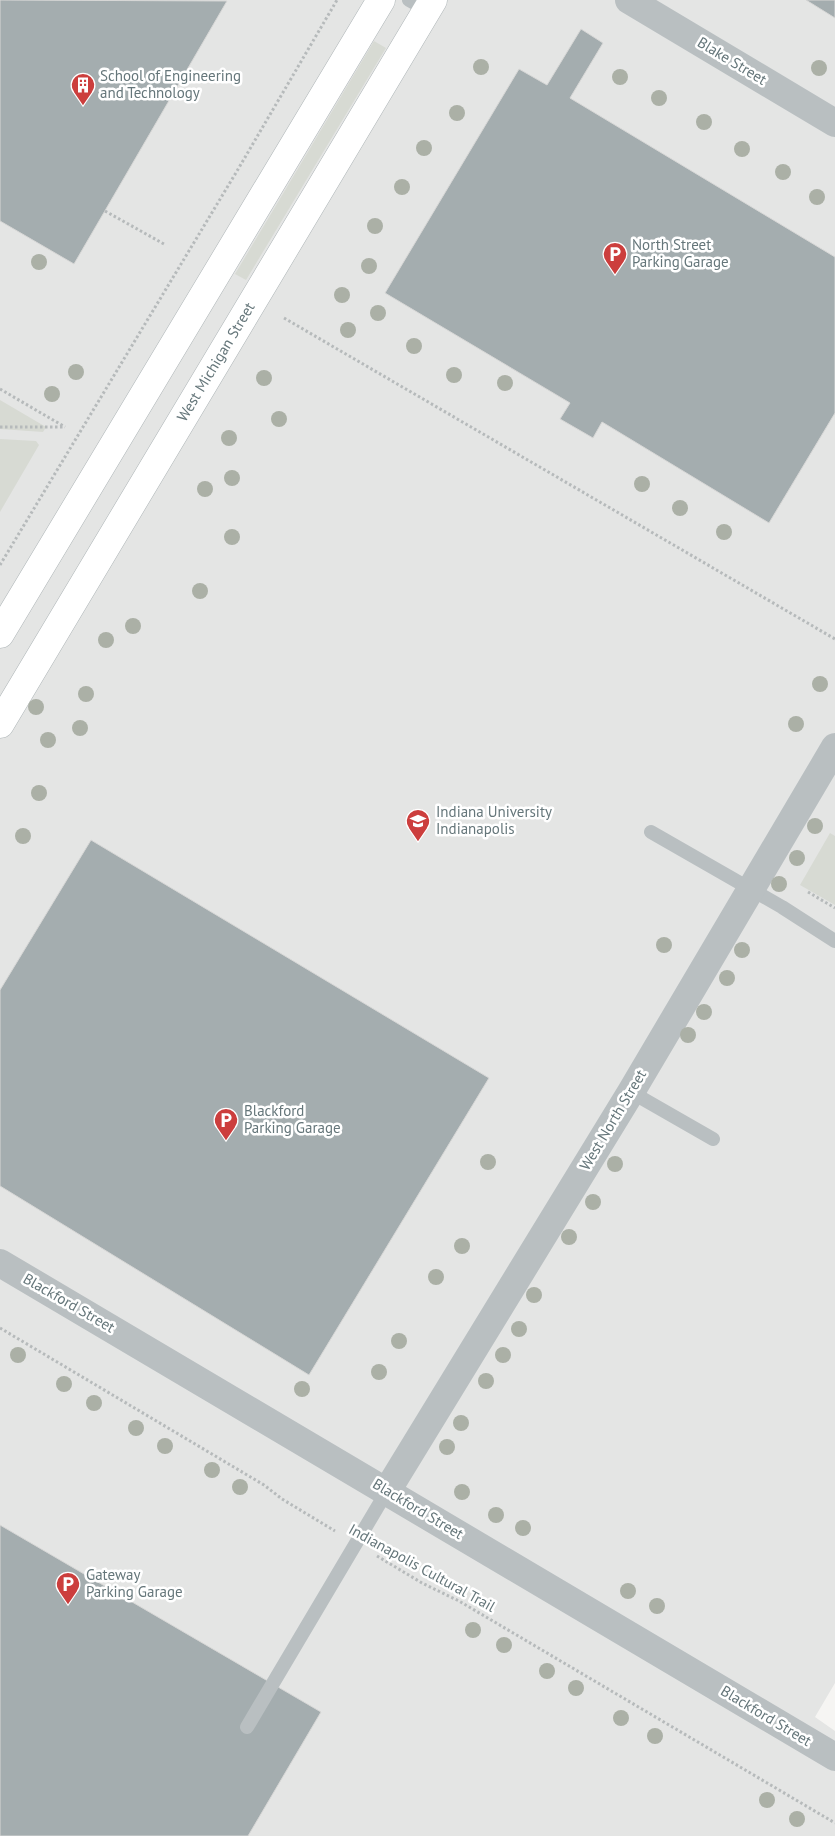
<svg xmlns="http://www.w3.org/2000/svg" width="835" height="1836" font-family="'PT Sans',sans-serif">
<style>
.built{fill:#e4e5e4}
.green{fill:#d7dad3}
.building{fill:#a4adaf;stroke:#d7d7d6}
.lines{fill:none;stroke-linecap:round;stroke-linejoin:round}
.secondary-casing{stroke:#aeb5b7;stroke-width:29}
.path{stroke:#b6babb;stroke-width:3;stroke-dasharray:2.5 2.5;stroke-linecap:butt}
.lane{stroke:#b9bfc1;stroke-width:14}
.street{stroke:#b9bfc1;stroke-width:28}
.secondary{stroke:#fff;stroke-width:28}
.tree{fill:#abb0a6}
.labels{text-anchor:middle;stroke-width:5;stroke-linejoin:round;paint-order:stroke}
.street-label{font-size:15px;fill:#65767a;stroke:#fff}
.poi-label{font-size:15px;fill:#65767a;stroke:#fff;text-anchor:start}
</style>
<rect width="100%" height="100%" fill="#f6f5f3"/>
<path class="built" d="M0 0H835V1683L815 1717 835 1731V1836H0Z"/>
<path class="green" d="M374 41 386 48 246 280 235 274Z
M0 400 46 427 43 432 0 429Z
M0 439 36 441 39 445 0 512Z
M830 833 835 836V905L800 885Z"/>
<path class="building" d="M0 0 227 1 74 264 0 221Z
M806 0H835V18Z
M581 29 603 43 570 98 835 257V413L769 523 602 422 593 438 560 419 570 403 385 293 519 69 547 85Z
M91 840 489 1078 309 1375 0 1186V990Z
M0 1525 321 1712 248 1836H0Z"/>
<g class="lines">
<g class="secondary-casing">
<path id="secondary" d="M0 634 381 0
M0 724 433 0"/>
</g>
<path class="path" d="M105 211 164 244
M284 318 835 639
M0 389 65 427
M0 427H64
M0 565 237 171 337 0
M808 892 835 908
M0 1328 264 1485 282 1499 335 1531
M377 1556 422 1583 459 1601 835 1823"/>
<path class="lane" d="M409 0 427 10
M651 832 782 907 835 941
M631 1092 713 1139
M247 1727 387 1491"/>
<path class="street" d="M629 0 835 123
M0 1263 835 1757
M387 1491 631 1092 835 747"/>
<use href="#secondary" class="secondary"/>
</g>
<g class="tree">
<circle cx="481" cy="67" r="8"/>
<circle cx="819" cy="68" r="8"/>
<circle cx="620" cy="77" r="8"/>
<circle cx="659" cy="98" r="8"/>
<circle cx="457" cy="113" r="8"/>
<circle cx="704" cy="122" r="8"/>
<circle cx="424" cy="148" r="8"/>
<circle cx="742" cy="149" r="8"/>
<circle cx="783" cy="172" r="8"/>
<circle cx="402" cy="187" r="8"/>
<circle cx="817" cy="197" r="8"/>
<circle cx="375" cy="226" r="8"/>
<circle cx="39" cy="262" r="8"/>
<circle cx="369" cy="266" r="8"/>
<circle cx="342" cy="295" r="8"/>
<circle cx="378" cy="313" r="8"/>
<circle cx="348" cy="330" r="8"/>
<circle cx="414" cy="346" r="8"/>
<circle cx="76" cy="372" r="8"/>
<circle cx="454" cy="375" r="8"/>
<circle cx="264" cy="378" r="8"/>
<circle cx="505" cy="383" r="8"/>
<circle cx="52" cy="394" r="8"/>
<circle cx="279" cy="419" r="8"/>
<circle cx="229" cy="438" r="8"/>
<circle cx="232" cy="478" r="8"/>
<circle cx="642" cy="484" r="8"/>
<circle cx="205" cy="489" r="8"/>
<circle cx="680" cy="508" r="8"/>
<circle cx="724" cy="532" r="8"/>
<circle cx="232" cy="537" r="8"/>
<circle cx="200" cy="591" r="8"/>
<circle cx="133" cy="626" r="8"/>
<circle cx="106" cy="640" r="8"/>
<circle cx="820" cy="684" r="8"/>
<circle cx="86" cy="694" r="8"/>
<circle cx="36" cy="707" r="8"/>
<circle cx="796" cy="724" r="8"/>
<circle cx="80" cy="728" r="8"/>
<circle cx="48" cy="740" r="8"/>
<circle cx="39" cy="793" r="8"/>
<circle cx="815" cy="826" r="8"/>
<circle cx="23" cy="836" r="8"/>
<circle cx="797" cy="858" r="8"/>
<circle cx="779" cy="884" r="8"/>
<circle cx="664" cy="945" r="8"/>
<circle cx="742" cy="950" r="8"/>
<circle cx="727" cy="978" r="8"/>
<circle cx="704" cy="1012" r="8"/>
<circle cx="688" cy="1035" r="8"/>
<circle cx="488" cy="1162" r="8"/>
<circle cx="615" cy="1164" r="8"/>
<circle cx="593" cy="1202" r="8"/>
<circle cx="569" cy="1237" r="8"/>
<circle cx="462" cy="1246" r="8"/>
<circle cx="436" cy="1277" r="8"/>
<circle cx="534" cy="1295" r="8"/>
<circle cx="519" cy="1329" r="8"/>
<circle cx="399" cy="1341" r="8"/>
<circle cx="18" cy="1355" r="8"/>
<circle cx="503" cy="1355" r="8"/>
<circle cx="379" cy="1372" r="8"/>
<circle cx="486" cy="1381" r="8"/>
<circle cx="64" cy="1384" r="8"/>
<circle cx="302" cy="1389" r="8"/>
<circle cx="94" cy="1403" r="8"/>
<circle cx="461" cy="1423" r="8"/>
<circle cx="136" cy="1428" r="8"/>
<circle cx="165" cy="1446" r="8"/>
<circle cx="447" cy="1447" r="8"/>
<circle cx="212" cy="1470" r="8"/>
<circle cx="240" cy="1487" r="8"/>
<circle cx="462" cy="1492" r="8"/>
<circle cx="496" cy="1515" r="8"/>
<circle cx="523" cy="1528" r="8"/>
<circle cx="628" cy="1591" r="8"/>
<circle cx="657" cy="1606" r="8"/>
<circle cx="473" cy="1630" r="8"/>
<circle cx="504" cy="1645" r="8"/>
<circle cx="547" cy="1671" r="8"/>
<circle cx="576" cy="1688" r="8"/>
<circle cx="621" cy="1718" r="8"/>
<circle cx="655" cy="1736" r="8"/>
<circle cx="767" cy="1800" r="8"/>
<circle cx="797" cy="1819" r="8"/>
</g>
<defs>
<g id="building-pin" transform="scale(1.25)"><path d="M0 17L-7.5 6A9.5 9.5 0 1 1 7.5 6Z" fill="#cc3e3d" stroke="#fff"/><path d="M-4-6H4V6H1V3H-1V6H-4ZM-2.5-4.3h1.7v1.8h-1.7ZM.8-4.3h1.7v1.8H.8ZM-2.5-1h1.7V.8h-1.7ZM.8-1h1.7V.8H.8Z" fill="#fff"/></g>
<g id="parking-pin" transform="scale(1.25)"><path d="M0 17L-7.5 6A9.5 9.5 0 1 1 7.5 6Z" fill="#cc3e3d" stroke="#fff"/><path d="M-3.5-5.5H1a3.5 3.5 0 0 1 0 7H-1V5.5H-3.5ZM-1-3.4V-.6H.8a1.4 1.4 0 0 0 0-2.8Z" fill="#fff"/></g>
<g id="university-pin" transform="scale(1.25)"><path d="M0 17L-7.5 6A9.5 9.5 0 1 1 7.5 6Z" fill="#cc3e3d" stroke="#fff"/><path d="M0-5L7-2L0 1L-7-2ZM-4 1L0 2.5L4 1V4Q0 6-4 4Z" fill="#fff"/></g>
</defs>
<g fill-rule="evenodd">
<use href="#building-pin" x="83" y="85"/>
<use href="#parking-pin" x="615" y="254"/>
<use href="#university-pin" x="418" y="821"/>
<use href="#parking-pin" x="226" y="1120"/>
<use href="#parking-pin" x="68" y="1584"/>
</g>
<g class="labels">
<g class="street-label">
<text transform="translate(732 61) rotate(31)" y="5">Blake Street</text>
<text transform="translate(216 362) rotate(-59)" y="5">West Michigan Street</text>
<text transform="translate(613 1120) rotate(-59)" y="5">West North Street</text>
<text transform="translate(69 1303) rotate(30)" y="5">Blackford Street</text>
<text transform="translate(418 1509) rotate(31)" y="5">Blackford Street</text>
<text transform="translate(422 1568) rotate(29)" y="5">Indianapolis Cultural Trail</text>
<text transform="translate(766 1716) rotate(31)" y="5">Blackford Street</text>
</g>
<g class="poi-label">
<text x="100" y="81">School of Engineering<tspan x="100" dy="17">and Technology</tspan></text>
<text x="632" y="250">North Street<tspan x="632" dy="17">Parking Garage</tspan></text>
<text x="436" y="817">Indiana University<tspan x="436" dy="17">Indianapolis</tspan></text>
<text x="244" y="1116">Blackford<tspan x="244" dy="17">Parking Garage</tspan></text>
<text x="86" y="1580">Gateway<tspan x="86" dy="17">Parking Garage</tspan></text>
</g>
</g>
</svg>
